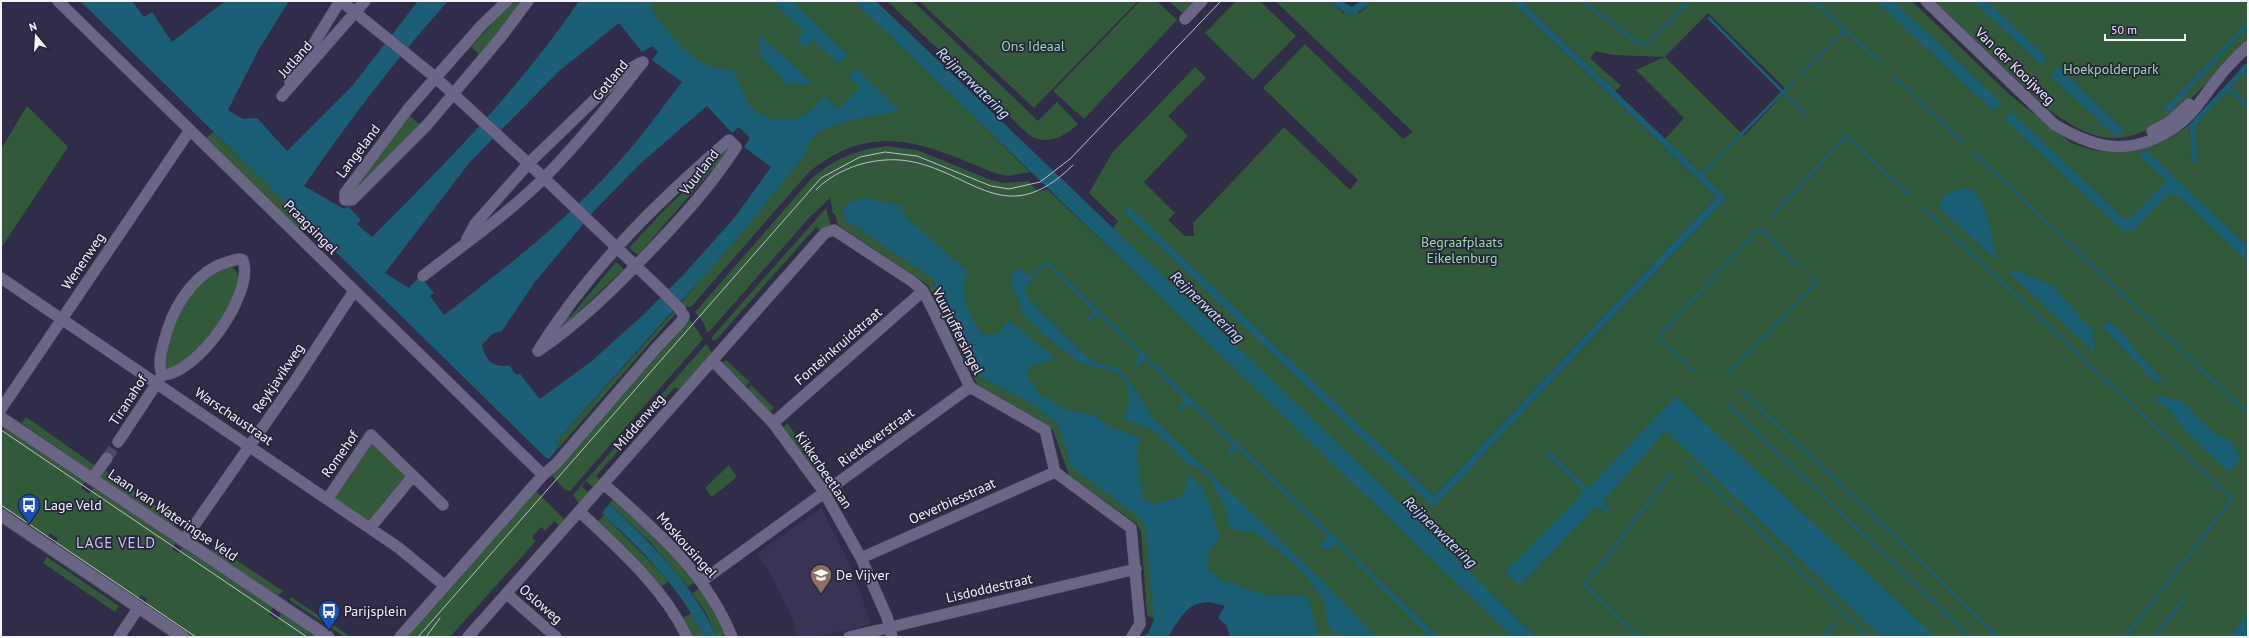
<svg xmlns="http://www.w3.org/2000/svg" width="2249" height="638" font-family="'PT Sans',sans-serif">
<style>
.built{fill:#373455}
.green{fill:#31593a;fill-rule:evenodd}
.water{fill:#1c5e74;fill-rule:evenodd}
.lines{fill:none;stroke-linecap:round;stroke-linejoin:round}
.stream{stroke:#1c5e74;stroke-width:3}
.street-tunnel{stroke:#4c4b62;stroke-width:11;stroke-dasharray:11 5.5;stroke-linecap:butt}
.street-casing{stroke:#4d4a5f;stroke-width:12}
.secondary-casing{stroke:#4d4a5f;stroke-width:14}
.street{stroke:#696785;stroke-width:11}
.secondary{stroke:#696785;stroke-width:12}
.tram{stroke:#c1c0cf;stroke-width:1}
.labels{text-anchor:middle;stroke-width:3.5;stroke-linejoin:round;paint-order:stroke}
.park-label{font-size:14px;fill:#99dea8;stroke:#26233c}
.street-label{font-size:14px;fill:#f3f3fe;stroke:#26233c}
.poi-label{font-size:14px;fill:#f3f3fe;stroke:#26233c;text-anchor:start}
.water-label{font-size:15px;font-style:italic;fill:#c7eaf8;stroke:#26233c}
.neighbourhood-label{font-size:15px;letter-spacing:1px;fill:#cbc9eb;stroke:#26233c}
</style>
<rect width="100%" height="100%" fill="#2f2d47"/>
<path class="built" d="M821 508 849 563 871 624 815 637H796L793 620 769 571 757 554Z"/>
<path class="green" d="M513 1H526L481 56 471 47Z
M628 1H857L1030 172 1008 176 997 174C926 145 876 118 809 172L691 307H684L681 303 805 155Z
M887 1H913L1038 121 1057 102 1078 124C1064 137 1048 146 1029 135Z
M919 1H1138L1034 108Z
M1140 1H1157L1177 20 1084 119 1053 91Z
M1169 1H1195L1183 14Z
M1236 1H1260L1296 36 1253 80 1205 33Z
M1275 1H1330L1343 13H1360L1371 1H1511L1716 197 1434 496 1129 208 1125 212 1434 507 1582 349 1727 198 1665 139 1684 118 1636 70 1664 57 1613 55 1596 51 1590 58 1621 86 1615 91 1521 1H1912L2010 95 2071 143 2092 150 2110 152 2130 150 2170 138 2189 125 2192 162 2198 161 2194 127 2248 69V637H1536L1113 228 1118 221 1089 193 1112 153 1195 67 1206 78 1168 116 1188 136 1144 182 1175 213 1168 220 1185 236H1194L1193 223 1284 127 1350 190 1358 180 1263 88 1305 44 1403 139 1413 132ZM1708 13 1787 90 1744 136 1665 57Z
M1934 1H2248V38C2211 77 2153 157 2091 134 2075 128 2062 119 2049 110Z
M27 106 68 147 1 248V149Z
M410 116 421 126 396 152 349 195Z
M213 132 310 225 302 233 205 139Z
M887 146 917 150 991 180 1003 183 1028 181 1039 192 1047 189 1156 292 1513 637H1282L1226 606 1207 601 1190 606 1181 615 1173 629 1147 615 1141 532 1137 524 1069 475 1053 430 1046 424 977 384 928 285 838 225 835 214H833L830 198 809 218 708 333 703 322 695 312 811 179C834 159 858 149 887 146Z
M728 148H730L715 171 712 170 638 255 629 248 665 209 711 166 709 163Z
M826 208 831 226 821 231 816 227 717 339 713 341 711 338Z
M616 262 624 269 559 330 555 331 567 315 570 317Z
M225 267 233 268 239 275C234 316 202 355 165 371 162 332 186 282 225 267Z
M674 311 676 313 549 459 559 447 556 442Z
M689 318 703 339 570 491 565 490 551 475Z
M706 344 713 354 681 391 675 387 596 476 602 481 595 489 586 481 582 487 590 494 579 504 573 495Z
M726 360 750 382 745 387 722 364Z
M751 385 774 408 770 412 747 390Z
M26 417 97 467 93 472 22 423Z
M787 423 806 449 801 452 783 428Z
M5 427 86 480 81 488 89 494 95 486 177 541 172 549 178 553 183 547 273 607 269 614 277 620 282 612 319 637H190L144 606 147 599 141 595 135 603 53 547 58 539 50 533 47 538 1 508V434Z
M371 435 413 476 370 528 328 498Z
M807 452 827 478 821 480 803 455Z
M729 465 737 477 712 497 705 488Z
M104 470 177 521 173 526 100 476Z
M536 491 566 521 561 527 554 521 545 531 541 527 532 537 536 541 450 637H406Z
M615 497 657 534 695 582 688 587 650 542 609 504Z
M604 515 669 581 661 587 596 523Z
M215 546 283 591 278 596 211 551Z
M47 557 119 606 115 612 43 563Z
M700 588 725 633 726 637H717L706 613 692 593Z
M291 597 351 637H345L289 600Z
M692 613 704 637H692L683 618Z"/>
<path class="water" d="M80 1H132L144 17 152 12 172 42 225 1H289L258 51 228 110 243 119 257 118 287 151 353 85 418 1H448C395 60 349 121 304 186L344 209 348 206 361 220 357 224 372 237C446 163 520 88 579 1H653L651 9C665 30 690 61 715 68 721 70 728 69 734 70 737 78 740 88 744 96 756 119 785 128 807 113 814 108 819 101 825 96L838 109 860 88 848 77 857 69 899 110C870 121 813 116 805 155L737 239 556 442 559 447 549 459 545 457ZM619 23 642 52 652 46 658 52 652 60 682 82C665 104 648 128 630 149 576 213 510 265 444 315L430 296 434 293 420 276 409 288 385 273 470 162 558 72ZM707 106 732 133 739 127 750 138 744 147 771 167 735 217 685 273 645 313 593 360 540 399 520 374 516 375 510 366C492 367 487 362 482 345L492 334 502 331 535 282 595 210 641 163Z
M772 1H792L848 55 838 64 813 40 806 49 796 39 804 32Z
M854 1H876L1400 503 1536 637H1512Z
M1330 1H1342L1352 7 1361 1H1371C1353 20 1349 18 1330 1Z
M1511 1H1521L1727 198 1582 349 1434 508 1124 212 1129 207 1434 496 1716 197Z
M1876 1H1893L2002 103 1993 111Z
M1973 1H1987L2047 58 2045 62 2040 64Z
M2248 21V27L2167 114 2163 110Z
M758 33 812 83 802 85 785 83 761 57Z
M2248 61V69L2231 88 2248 104V110L2228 91 2195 127 2198 161 2192 163 2189 125Z
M2059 67 2123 129 2121 136H2115L2051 76 2054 69Z
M2011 112 2127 221 2166 181 2138 154 2147 151 2248 247V262L2177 195 2169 194 2133 231 2124 232 2004 119Z
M1961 188C1964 188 1968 188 1971 190 1987 199 1994 242 1996 260L1939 208 1943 196Z
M862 198 901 205 905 216 968 272C957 293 970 320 984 335L997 334 1009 320 1056 359 1029 366 1027 376 1040 395 1068 410 1093 415 1109 426 1140 438 1137 458 1143 498 1152 505 1181 497 1186 487 1187 473 1205 491 1220 537 1209 552 1207 568 1221 580 1266 595 1307 596 1318 632 1312 637 1230 636 1226 625 1218 618 1225 606C1192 594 1184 612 1168 637H1143L1149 632 1154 619 1145 526 1141 519 1071 467 1058 424 1032 404 982 378 932 278 843 218 844 208 852 201Z
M1047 260 1439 637H1430L1337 544 1328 551 1320 545 1328 536 1237 448 1229 457 1226 453 1233 446 1190 403 1182 411 1178 407 1185 400 1145 359 1137 367 1133 363 1140 355 1098 314 1090 322 1087 319 1094 312 1047 264 1033 278 1025 291 1030 301 1088 358 1097 363 1119 369 1130 382 1153 418 1330 588 1376 637H1344L1333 632 1328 625 1323 599 1306 576 1286 557 1252 531H1237L1229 527 1225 507 1210 479 1200 469 1186 463 1171 446 1149 428 1124 420C1130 405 1134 384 1117 373 1110 368 1089 368 1079 362 1070 357 1025 319 1021 311 1019 306 1020 299 1016 294 1010 284 1007 277 1017 268L1031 276Z
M2013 269 2053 286 2092 330 2095 353 2009 273Z
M2108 321 2116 327 2162 380 2157 384 2103 328 2104 324Z
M2159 395 2184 402 2201 421 2215 433 2233 443 2241 459 2229 472 2191 437 2169 410 2155 401Z
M1676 396 1936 637H1881L1666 431 1603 501 1612 515 1596 506 1520 586 1505 572 1510 568 1508 566 1511 563 1513 564 1584 492 1545 453 1548 450 1588 488Z
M609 504C652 544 692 583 717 637H704C681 588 641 550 602 513Z
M2248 613V633L2245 637H2230Z"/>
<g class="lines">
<path class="stream" d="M1582 1 1638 43H1648L1689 1
M1814 1 1878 61
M1709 18 1804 113
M1800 75 1845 30
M1893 76 1964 143
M1974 153 2248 414
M1702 174 1794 81
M1923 208 2232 499 2125 637
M1772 216 1846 136 1909 195
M1695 372 1658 337 1759 228 1798 265
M1726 375 1817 282 1811 275
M1741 391 1864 506 1998 637
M1728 405 1970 637
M1686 461 1868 637
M1638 637 1585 585 1672 472
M1821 637 1834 624
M2154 637 2184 599"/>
<path class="street-tunnel" d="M107 458 118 442"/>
<g class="street-casing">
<path id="street" d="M58 1 543 475
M341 1 435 77 544 178 659 288 679 308 684 316 681 322 657 347 556 464 543 475 400 637
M507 1 481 26 408 109 345 193V200H352L427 125 501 37 528 1
M1926 1 2055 125C2071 134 2090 144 2109 146 2138 150 2171 135 2191 113 2201 102 2209 89 2219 77 2227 66 2238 56 2248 46
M1185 19 1202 1
M290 82 340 1
M282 96 365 1
M2152 131 2168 123 2189 104
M729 140 736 147C711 186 680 220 647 254 613 290 579 323 538 351 588 270 657 202 729 140Z
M467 239 475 224 529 163 621 74 640 63
M238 259 243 260C255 294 196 375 162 375 158 363 161 353 164 342 171 312 189 280 217 266 223 263 231 261 238 259Z
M423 276C464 244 508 214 545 177 580 141 612 102 643 62
M1 278 399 548 445 586
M713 361 773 423 824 492 861 558 887 617 892 637
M1 409 190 130
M773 423 923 291
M118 442 161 377
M92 479 107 458
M604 484C655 530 706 572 732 637
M328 498 371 435 443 505
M580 512C619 549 664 588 687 637
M370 528 413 476
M184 540 295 381 354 291
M861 558 1055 472
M702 581 970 387
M507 594 556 637
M119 637 139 607
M468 637 825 233 834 230 913 282 923 291 931 306 970 387 1045 430 1055 472 1131 528 1140 624 1132 637
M849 637 1136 569"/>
</g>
<g class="secondary-casing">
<path id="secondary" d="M1 418 328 637
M1 515 183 637"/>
</g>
<use href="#street" class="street"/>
<use href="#secondary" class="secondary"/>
<path class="tram" d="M816 190C827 178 843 170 858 165 871 161 886 159 900 160 969 166 1003 235 1073 165
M1 430 307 637
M1 505 196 637
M418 637 821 178 860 157 885 152 917 156 991 186 1009 189 1040 182 1070 159 1221 1
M426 637 440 618"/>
</g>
<defs>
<g id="bus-pin" transform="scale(1.15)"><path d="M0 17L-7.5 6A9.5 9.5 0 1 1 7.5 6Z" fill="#1a4fb4" stroke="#26233c"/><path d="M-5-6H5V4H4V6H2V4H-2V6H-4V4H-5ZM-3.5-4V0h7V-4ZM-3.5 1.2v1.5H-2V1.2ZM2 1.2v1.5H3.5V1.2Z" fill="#fff"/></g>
<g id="school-pin" transform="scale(1.15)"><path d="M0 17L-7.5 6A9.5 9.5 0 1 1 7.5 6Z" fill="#8d6e63" stroke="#26233c"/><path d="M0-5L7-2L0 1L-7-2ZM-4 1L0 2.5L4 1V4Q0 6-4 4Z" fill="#fff"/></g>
</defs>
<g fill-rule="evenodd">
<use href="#bus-pin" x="29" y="505"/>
<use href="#school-pin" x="821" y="575"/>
<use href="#bus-pin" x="329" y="611"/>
</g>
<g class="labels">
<g class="park-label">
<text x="1033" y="51">Ons Ideaal</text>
<text x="2111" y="74">Hoekpolderpark</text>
<text x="1462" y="247">Begraafplaats<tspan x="1462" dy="16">Eikelenburg</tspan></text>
</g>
<g class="street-label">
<text transform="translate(295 59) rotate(-48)" y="5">Jutland</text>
<text transform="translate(2015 66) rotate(44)" y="5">Van der Kooijweg</text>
<text transform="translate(610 80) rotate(-51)" y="5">Gotland</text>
<text transform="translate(358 151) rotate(-53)" y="5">Langeland</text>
<text transform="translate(699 172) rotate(-52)" y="5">Vuurland</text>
<text transform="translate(311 227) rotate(45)" y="5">Praagsingel</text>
<text transform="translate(83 261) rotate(-56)" y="5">Wenenweg</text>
<text transform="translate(958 331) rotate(63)" y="5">Vuurjuffersingel</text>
<text transform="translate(838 346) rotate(-41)" y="5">Fonteinkruidstraat</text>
<text transform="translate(278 378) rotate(-56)" y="5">Reykjavikweg</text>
<text transform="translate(128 400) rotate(-57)" y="5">Tiranahof</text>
<text transform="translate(234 416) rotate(34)" y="5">Warschaustraat</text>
<text transform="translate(639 422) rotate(-49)" y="5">Middenweg</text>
<text transform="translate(876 437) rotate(-36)" y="5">Rietkeverstraat</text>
<text transform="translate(340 454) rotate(-55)" y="5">Romehof</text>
<text transform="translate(824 470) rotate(56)" y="5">Kikkerbeetlaan</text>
<text transform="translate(952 501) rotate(-24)" y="5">Oeverbiesstraat</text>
<text transform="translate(173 515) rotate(34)" y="5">Laan van Wateringse Veld</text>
<text transform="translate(687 545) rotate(48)" y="5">Moskousingel</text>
<text transform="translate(989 588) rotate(-13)" y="5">Lisdoddestraat</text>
<text transform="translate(541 604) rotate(41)" y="5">Osloweg</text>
</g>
<g class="poi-label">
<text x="44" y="510">Lage Veld</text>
<text x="836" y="580">De Vijver</text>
<text x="344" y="616">Parijsplein</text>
</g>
<g class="water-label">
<text transform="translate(973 83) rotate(44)" y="5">Reijnerwatering</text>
<text transform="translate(1207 307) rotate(44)" y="5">Reijnerwatering</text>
<text transform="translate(1440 532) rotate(44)" y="5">Reijnerwatering</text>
</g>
<g class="neighbourhood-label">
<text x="116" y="548">LAGE VELD</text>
</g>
</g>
<rect width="2249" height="638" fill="none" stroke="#f3f3fe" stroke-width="4"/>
<g transform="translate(36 36) rotate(342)" stroke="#26233c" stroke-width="3" paint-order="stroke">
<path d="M0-3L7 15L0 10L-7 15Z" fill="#f3f3fe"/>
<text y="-6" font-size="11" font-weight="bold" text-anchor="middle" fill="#f3f3fe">N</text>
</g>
<path d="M2105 34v6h80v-6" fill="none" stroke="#f3f3fe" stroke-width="2"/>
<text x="2111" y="34" font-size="12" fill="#f3f3fe" stroke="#26233c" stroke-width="3" paint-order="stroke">50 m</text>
</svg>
